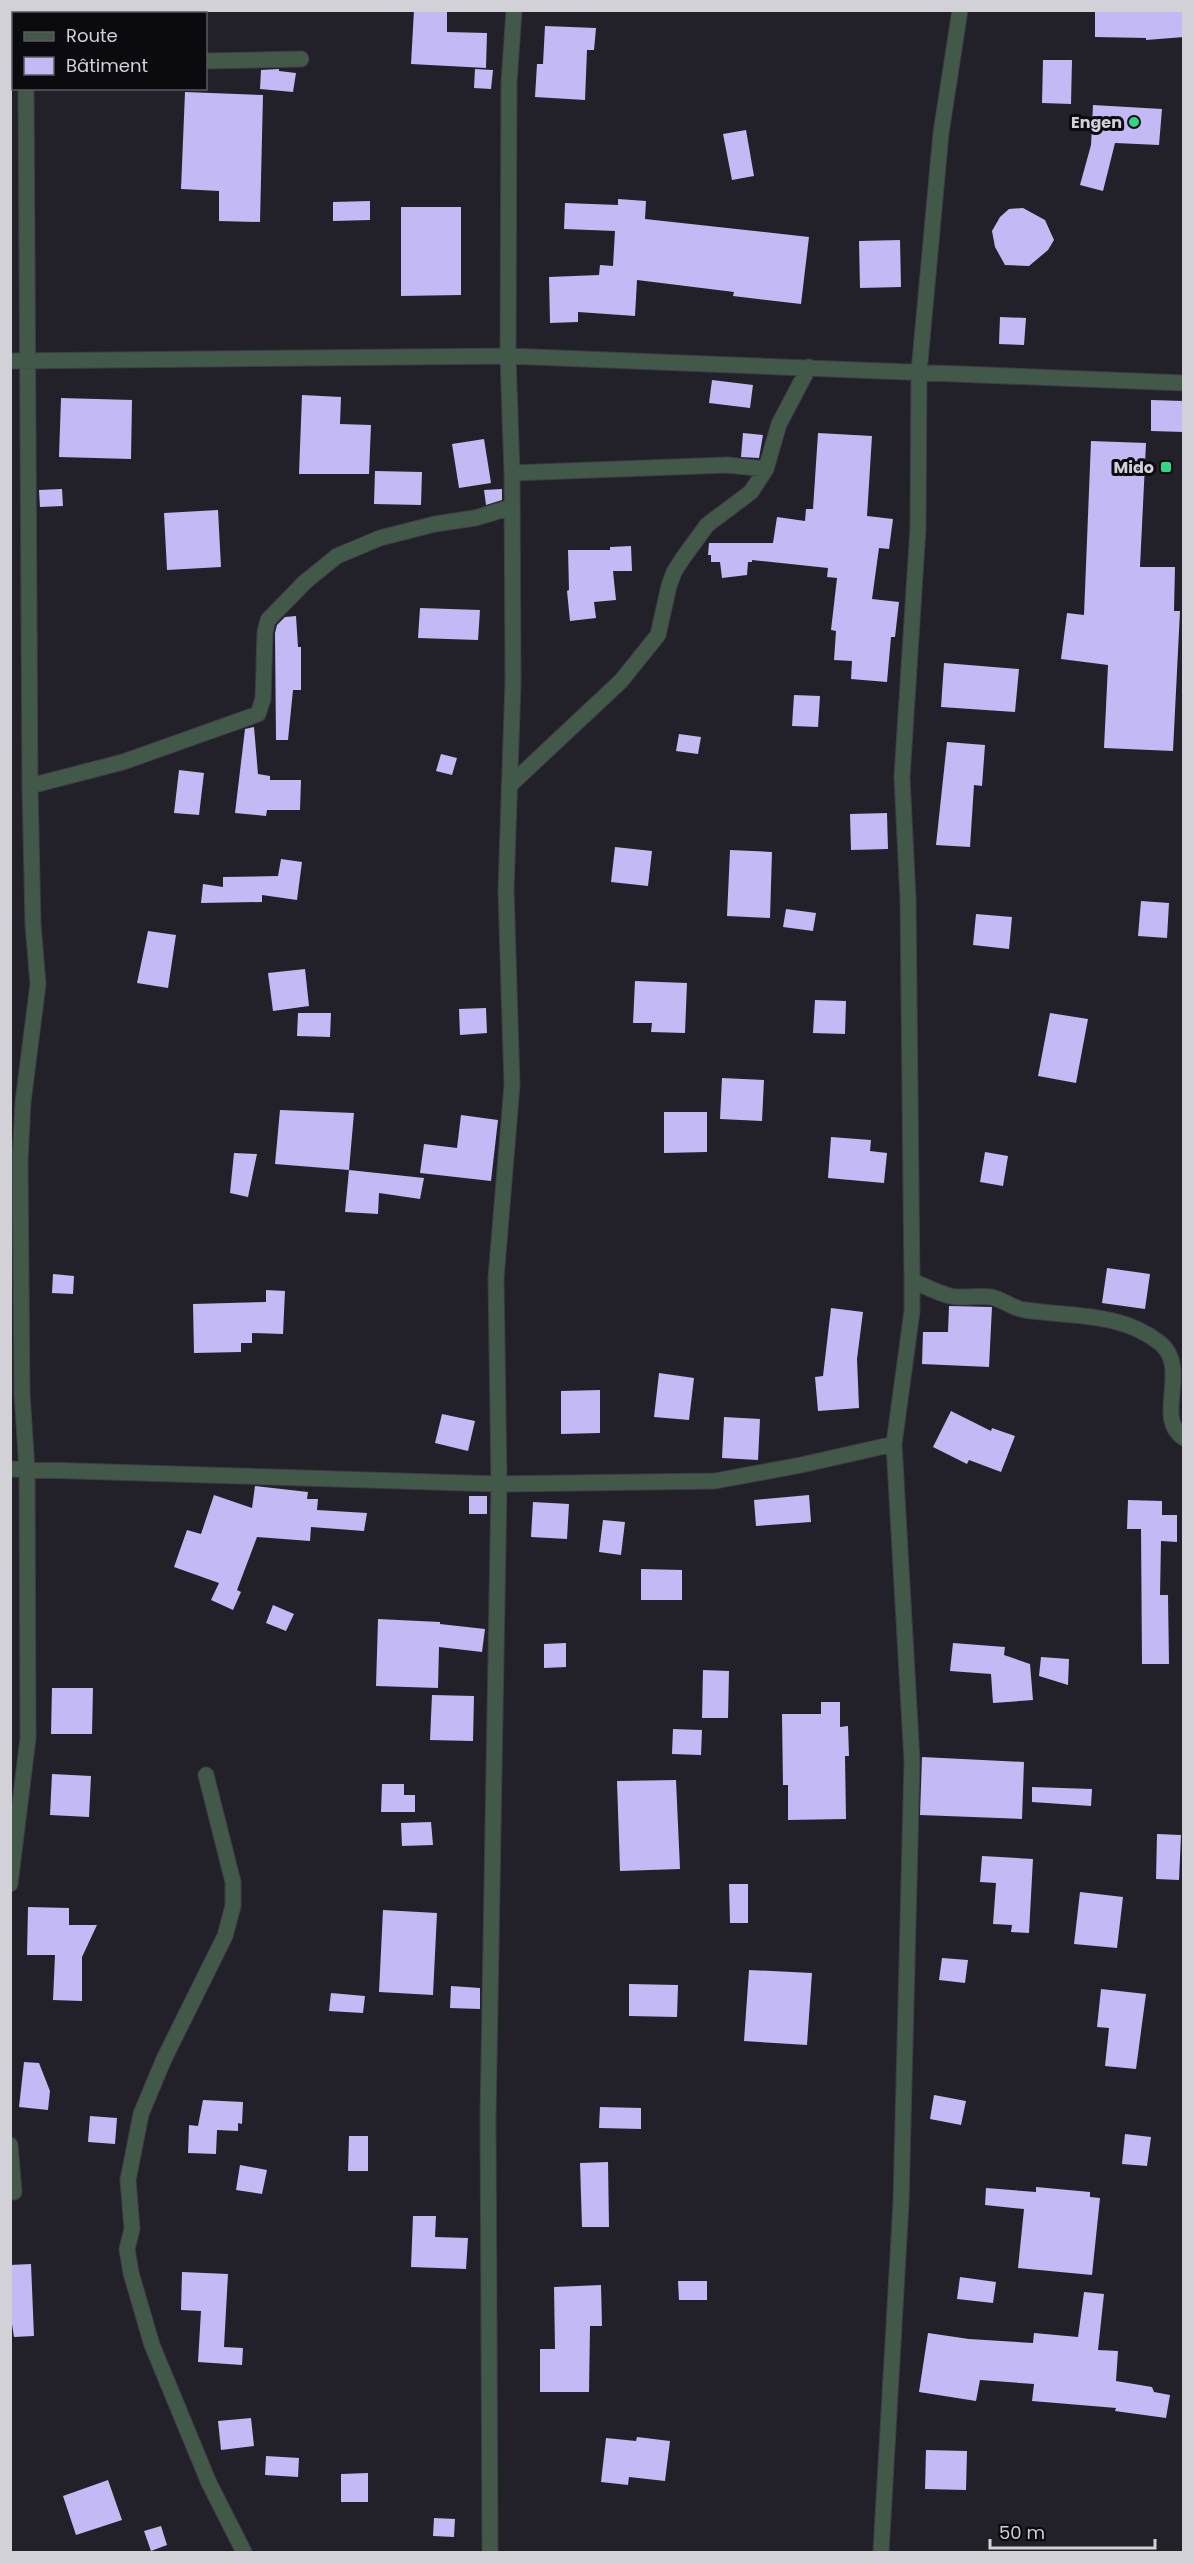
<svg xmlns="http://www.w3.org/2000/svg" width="1194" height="2563" font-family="Poppins,sans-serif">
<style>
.building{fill:#c3b9f4}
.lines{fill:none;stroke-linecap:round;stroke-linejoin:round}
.street-casing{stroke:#3e3d45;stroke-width:17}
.street{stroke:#42594a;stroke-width:15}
.poi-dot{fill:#2cd884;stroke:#0b0b0f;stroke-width:2}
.labels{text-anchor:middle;stroke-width:6;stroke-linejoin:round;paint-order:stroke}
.poi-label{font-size:16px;font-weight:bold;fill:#d2d1d7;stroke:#0b0b0f;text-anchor:end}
</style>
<rect width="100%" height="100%" fill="#222129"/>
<path class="building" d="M414 10H447V32L487 33 486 68 411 64Z
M1095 10H1184V37L1146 40V38L1095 37Z
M545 26 596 28 594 50H587L585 100 535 97 537 64H543Z
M1043 60H1072L1071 104 1042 103Z
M279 69V71L296 73 293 92 260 89 261 70Z
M475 69 493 70 491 89 474 88Z
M185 92 263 95 260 222 219 221V191L181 189Z
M1093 105 1162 109 1159 145 1115 143 1103 191 1080 185 1091 145Z
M746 130 754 176 732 180 723 134Z
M618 199 646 201 645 219 809 237 801 304 733 296 734 292 637 280 635 316 578 312V322L550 323 549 277 599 275 600 265 613 266 615 231 564 229 565 203 618 205Z
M370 201V220L333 221V202Z
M401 207H461V295L401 296Z
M1023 208 1045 220 1054 240 1048 250 1029 266 1005 265 995 247 992 231 1000 217 1009 209Z
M900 240 901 287 860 288 859 241Z
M1000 317 1026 318 1024 345 999 344Z
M712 380 753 385 750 408 709 403Z
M302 395 341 397 340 424 371 425 369 474H299Z
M61 398 132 400 131 459 59 457Z
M1151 400 1184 401V432L1151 431Z
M743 433 763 435 759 458 741 457Z
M818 433 872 436 867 516 893 519 889 549 879 548 872 599 899 602 895 637H891L887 682 851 679 852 661 834 660 836 631 831 630 837 578 827 577 828 568 752 560V562H748L747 575 722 578 720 562H711V555H708L709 543H773L777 517 805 521 806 509H813Z
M484 439 491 483 459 488 452 444Z
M1091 441 1146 443 1140 567H1175L1174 611H1180L1173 751 1104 748 1108 665 1061 659 1067 613 1084 615Z
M375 471 422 472 421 505 374 504Z
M62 489 63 506 40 507 39 490Z
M502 489V500L486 505 484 490Z
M218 510 221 567 167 570 164 513Z
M631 546 632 571H613L616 600 594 602 596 618 570 621 567 591 569 590 568 550H610V547Z
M420 608 480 610 478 640 418 638Z
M296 616 298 647H301V690H293L288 740H276L275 633 277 625 285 617Z
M944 663 1019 669 1015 712 941 707Z
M794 695 820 696 818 727 792 726Z
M254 727 258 774 270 776V780H301L300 810H267L266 816 235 813 245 729Z
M679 734 701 737 698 754 676 751Z
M947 742 985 745 982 786 974 785 970 847 936 845Z
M441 754 457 758 452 775 436 771Z
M179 770 204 773 199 815 174 813Z
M887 813 888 849 851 850 850 814Z
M615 847 652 851 648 886 611 882Z
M730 850 772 852 770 918 727 916Z
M281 859 302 862 297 900 262 895V902L201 903 203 884 223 887V877L278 876Z
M1141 901 1169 903 1167 938 1138 936Z
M786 909 816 913 813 931 783 927Z
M976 914 1012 917 1009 949 973 945Z
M148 931 176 935 168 988 137 983Z
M305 969 309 1006 273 1011 268 973Z
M635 981 687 983 685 1033 651 1032 652 1023H633Z
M815 1000 846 1001 845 1034 813 1033Z
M486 1008 487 1033 460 1035 459 1009Z
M298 1013H331L330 1037 297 1036Z
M1050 1013 1088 1019 1076 1083 1038 1076Z
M722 1078 764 1080 762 1121 720 1119Z
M280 1110 354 1113 349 1170 275 1164Z
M664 1112H707V1152L664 1153Z
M461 1115 498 1120 491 1181 420 1173 424 1144 457 1148Z
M831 1137 871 1140 870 1151 887 1153 884 1183 828 1178Z
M985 1152 1008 1156 1003 1186 980 1182Z
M234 1153 257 1154 248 1197 230 1193Z
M349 1170 424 1178 420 1199 379 1193 378 1214 345 1212Z
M1107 1268 1150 1274 1145 1309 1102 1303Z
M53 1274 74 1276 73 1294 52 1293Z
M266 1290 285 1291 283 1334 252 1333V1343H241V1352L194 1353 193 1304 266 1302Z
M949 1306 992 1307 989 1367 922 1364 923 1332H948Z
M831 1308 863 1312 857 1359 859 1408 818 1411 815 1377 823 1376Z
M659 1373 694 1378 689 1420 654 1417Z
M600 1390V1433L561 1434V1391Z
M951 1411 991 1431 992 1428 1015 1436 1001 1472 969 1460 967 1464 933 1447Z
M442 1414 475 1421 468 1451 435 1443Z
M724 1417 760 1419 758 1460 722 1458Z
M255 1486 308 1492 307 1499H318L317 1510 367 1513 364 1531 311 1527 310 1541 257 1537 237 1590 241 1592 233 1610 211 1600 219 1583 174 1567 187 1530 201 1534 214 1495 252 1508Z
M809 1495 811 1522 756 1526 754 1500Z
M469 1496H487V1514H469Z
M1128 1500 1162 1501V1515H1177V1542L1161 1541 1160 1595H1168L1169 1664H1142L1141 1529H1127Z
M533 1502 569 1504 567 1539 531 1537Z
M603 1520 625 1522 621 1555 599 1552Z
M641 1569 682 1570V1600H641Z
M273 1605 294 1614 286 1631 266 1623Z
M378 1619 440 1622V1624L485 1629 482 1652 439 1647 438 1688 376 1686Z
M566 1643V1667L544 1668V1644Z
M953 1643 1005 1647 1004 1655 1030 1664 1033 1700 993 1703 991 1674 950 1671Z
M1041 1657 1069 1659 1068 1685 1039 1676Z
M703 1670 729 1671 728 1718H702Z
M52 1688H93L92 1734H51Z
M432 1695 474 1696 473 1741 430 1740Z
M821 1702H840V1727L848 1726 849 1756H845L846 1819 788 1820V1785H783L782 1714H821Z
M673 1729 702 1730 701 1755 672 1754Z
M922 1757 1024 1762 1022 1819 920 1815Z
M52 1774 91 1776 89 1817 50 1815Z
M676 1780 680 1869 620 1871 617 1781Z
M382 1784H404V1795H415V1812H381Z
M1032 1787 1092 1789 1091 1806 1032 1802Z
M431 1822 433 1845 402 1846 401 1823Z
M1157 1834 1181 1835 1179 1880 1156 1879Z
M982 1856 1033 1859 1029 1933 1011 1932 1012 1925 993 1924 996 1883 980 1882Z
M729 1884H748V1923H730Z
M1080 1892 1123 1897 1117 1948 1074 1944Z
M28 1907 69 1908V1925H97L82 1957V2001L53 2000 55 1955H27Z
M383 1910 437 1913 433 1995 379 1992Z
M942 1958 968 1960 965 1983 939 1980Z
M749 1970 812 1973 807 2045 744 2041Z
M629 1984 678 1985 677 2017 629 2016Z
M451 1986 480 1988V2009L450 2008Z
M1101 1989 1146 1994 1136 2069 1105 2066 1109 2028 1097 2027Z
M331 1993 365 1996 363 2013 329 2011Z
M24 2062 39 2063 50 2091 48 2110 19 2107Z
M934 2095 966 2101 961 2125 930 2119Z
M203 2100 243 2102 242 2124 238 2123V2131L217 2130 216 2154 188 2153 189 2125 198 2126Z
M600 2107 641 2108V2129L599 2128Z
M90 2116 117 2118 115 2144 88 2142Z
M1125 2134 1151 2137 1147 2166 1122 2164Z
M349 2136H368V2171H348Z
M608 2162 609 2227H582L580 2163Z
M240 2165 267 2170 262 2194 236 2190Z
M1036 2187 1090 2192V2197L1100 2198 1092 2275 1018 2268 1024 2209 985 2205 986 2188 1036 2192Z
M413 2216H436L435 2237 468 2238 466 2269 411 2267Z
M31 2264 34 2336 14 2337 10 2311V2265Z
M182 2272 228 2274 224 2347 243 2348 242 2365 198 2362 201 2311 181 2310Z
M960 2277 996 2282 993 2303 957 2299Z
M678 2281H707V2300H679Z
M601 2285 602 2326H590L589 2392H540V2349H555L554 2287Z
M1084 2292 1104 2294 1098 2350 1118 2351 1116 2381 1152 2387 1154 2392 1170 2395 1166 2418 1115 2411 1116 2408 1032 2401 1034 2384 980 2380 976 2401 919 2392 928 2333 969 2339 1033 2343 1034 2333 1078 2337Z
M251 2418 254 2446 221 2450 218 2421Z
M637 2437 670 2441 665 2481 629 2477 628 2485 601 2482 606 2438 636 2441Z
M926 2450 967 2451 966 2490 925 2489Z
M266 2456 299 2458 298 2477 265 2475Z
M368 2473V2502H341V2474Z
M108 2480 122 2520 76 2535 63 2496Z
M434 2518 455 2519 454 2537 433 2536Z
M161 2526 167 2545 151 2551 144 2531Z"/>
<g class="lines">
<g class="street-casing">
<path id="street" d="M27 14V10
M206 61 301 59
M10 66H14
M10 361 508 356 1184 383
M512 473 727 465 766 469 779 424 809 367
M30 786 123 762 258 714 263 699 265 632 268 620 305 582 337 556 380 538 435 524 475 518 512 507
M509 786 621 681 658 635 669 586 674 572 683 558 707 525 751 492 766 469
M912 1281C925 1286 938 1293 950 1296 964 1299 978 1295 991 1297 1003 1299 1013 1309 1025 1310 1072 1317 1121 1312 1160 1343 1191 1368 1153 1419 1184 1438
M10 1469 499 1484 715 1481 801 1465 894 1444
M206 1775 233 1882V1906L225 1936 164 2059 141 2114 128 2180 132 2229 127 2249 131 2273 152 2345 209 2483 244 2552
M10 1884 28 1738 27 1470 22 1393 20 1161 23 1102 38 984 33 925 30 786 26 88
M10 2145 14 2192
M490 2552 488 2117 499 1484 496 1278 512 1085 506 890 513 682 512 473 508 356 509 83 514 10
M881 2552 901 2203 912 1761 894 1444 912 1311V1281L908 899 902 777 918 528 919 372 941 133 960 10"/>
</g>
<use href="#street" class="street"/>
</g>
<g class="poi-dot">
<circle cx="1134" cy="122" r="6"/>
<rect x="1160" y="461" width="12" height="12" rx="3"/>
</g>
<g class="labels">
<g class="poi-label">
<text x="1122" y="128">Engen</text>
<text x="1154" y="473">Mido</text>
</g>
</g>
<rect width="1194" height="2563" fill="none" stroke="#d2d1d7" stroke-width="24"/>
<rect x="12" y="12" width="195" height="78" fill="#0b0b0f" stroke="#5b5a5f" stroke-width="1.5"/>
<rect x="24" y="32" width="30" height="9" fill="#42594a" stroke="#5b5a5f" stroke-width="1.5"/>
<text x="66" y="42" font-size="18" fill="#d2d1d7">Route</text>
<rect x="24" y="57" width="30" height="18" fill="#c3b9f4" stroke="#5b5a5f" stroke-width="1.5"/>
<text x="66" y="72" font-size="18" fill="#d2d1d7">Bâtiment</text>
<path d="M990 2539v9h165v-9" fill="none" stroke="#d2d1d7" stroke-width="3"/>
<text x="999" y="2539" font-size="18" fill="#d2d1d7" stroke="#0b0b0f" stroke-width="4.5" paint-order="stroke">50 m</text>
</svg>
